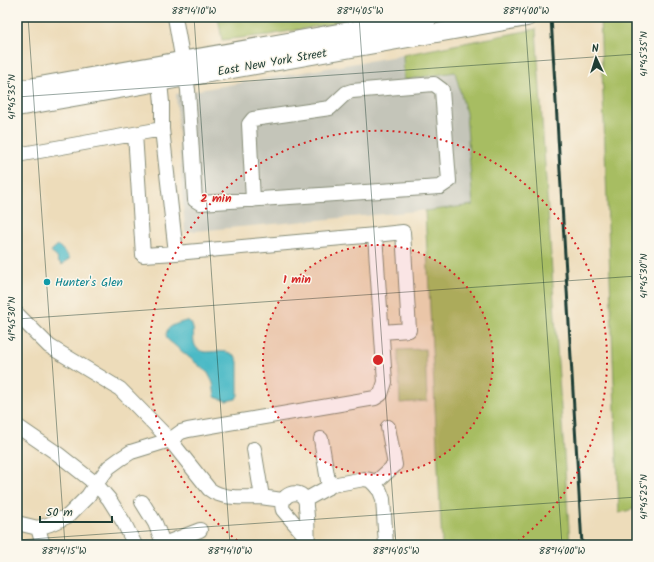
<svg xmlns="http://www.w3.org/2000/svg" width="654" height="562" font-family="Kalam,sans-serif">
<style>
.industrial{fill:#c4c5b9}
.green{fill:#a7bd62;stroke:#637d4b}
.water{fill:#4cbac6;stroke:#367c7d}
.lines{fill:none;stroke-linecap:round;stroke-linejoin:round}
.minor-casing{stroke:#868c77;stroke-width:16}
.major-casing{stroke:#868c77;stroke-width:20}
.minor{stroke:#fff;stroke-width:14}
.major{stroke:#fff;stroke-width:18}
.rail{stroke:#1f3d34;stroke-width:3}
.ticks{fill:none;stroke:#1f3d34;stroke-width:1;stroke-opacity:0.45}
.ring{fill:none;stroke:#d62828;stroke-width:2;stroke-dasharray:2 4}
.culture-dot{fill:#0f9aa8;stroke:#fbf7ec;stroke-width:1.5}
.labels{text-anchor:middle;stroke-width:3;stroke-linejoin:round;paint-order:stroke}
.street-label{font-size:12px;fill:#1f3d34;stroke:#fbf7ec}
.culture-label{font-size:12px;fill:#0d838f;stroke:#fbf7ec;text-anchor:start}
.centre{fill:#d62828;stroke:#fbf7ec;stroke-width:2}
.ring-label{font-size:12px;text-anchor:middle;font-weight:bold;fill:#d62828;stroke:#fbf7ec;stroke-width:3;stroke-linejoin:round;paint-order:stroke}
.neatline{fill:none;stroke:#1f3d34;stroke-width:1.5}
.ticks-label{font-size:10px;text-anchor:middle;fill:#1f3d34}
</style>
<rect width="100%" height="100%" fill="#fbf7ec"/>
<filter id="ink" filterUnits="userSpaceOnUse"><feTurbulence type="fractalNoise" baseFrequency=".025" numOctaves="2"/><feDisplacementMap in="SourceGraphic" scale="8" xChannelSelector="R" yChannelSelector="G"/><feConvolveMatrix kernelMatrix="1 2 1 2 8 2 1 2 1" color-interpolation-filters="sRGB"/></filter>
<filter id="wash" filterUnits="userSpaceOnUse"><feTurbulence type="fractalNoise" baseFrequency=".012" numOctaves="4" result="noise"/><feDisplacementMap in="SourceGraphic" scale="16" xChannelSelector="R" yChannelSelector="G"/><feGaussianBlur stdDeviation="0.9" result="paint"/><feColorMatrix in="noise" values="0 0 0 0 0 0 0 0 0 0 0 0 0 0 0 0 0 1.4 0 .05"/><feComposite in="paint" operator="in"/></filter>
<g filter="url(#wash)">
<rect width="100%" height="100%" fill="#eddcba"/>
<path class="industrial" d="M403 55 404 80 455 72 466 113 473 206 185 232 176 94Z"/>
<path class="green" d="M218 17H373L268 35 222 40Z
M600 17H637V258L634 261 637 284V508L619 513Z
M536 29 570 545H442L425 211 473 205 466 113 455 72 404 80 403 55Z
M425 349 427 401 400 403 398 350Z"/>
<path class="water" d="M58 245 70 258 62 265 57 260 58 259 51 251Z
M186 321H189C199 329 186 349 205 352 216 352 235 348 238 362V395L236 399 226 401 215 397 213 383 208 373 167 339C163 326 177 324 186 321Z"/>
</g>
<g filter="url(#ink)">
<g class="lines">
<g class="minor-casing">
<path id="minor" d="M175 17 188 90 195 200 200 203 440 187 449 181 442 90 434 84 352 91 346 93 330 108 253 119 249 124 253 200
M160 82 162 103V129
M135 134 143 255 176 253
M17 155 162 129 176 253 375 235 385 382 381 394 375 398 188 430 181 432 170 440 131 452 120 459 109 467 96 484 88 496 68 516 50 524 38 528 17 523
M375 235 403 232 409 330 382 332
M17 314 49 346 120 389 170 440 209 489C223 500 244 497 261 497 268 498 275 499 283 500
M17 426 58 454 96 484 109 499 124 523 135 545
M321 439 329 487
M254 449 262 497
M374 484 395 465 388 427
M305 500 332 485 364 479 370 480 374 484 380 491 383 499 386 545
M142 502 155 523 164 545
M38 528 43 545
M307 538 283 510C278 494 300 487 305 500 306 502 306 505 306 507 308 519 307 532 308 545
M161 545 200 530"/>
</g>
<g class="major-casing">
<path id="major" d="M17 90 429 17
M17 107 527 17"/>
</g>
<use href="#minor" class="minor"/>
<use href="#major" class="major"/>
<path class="rail" d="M551 17 582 545"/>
</g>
</g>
<path class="ticks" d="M28 17 65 545M194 17 230 545M359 17 396 545M525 17 562 545M17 97 637 54M17 319 637 276M17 540 637 497"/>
<circle cx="378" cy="360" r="115" fill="#d62828" fill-opacity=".12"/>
<g class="ring">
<circle cx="378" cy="360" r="115"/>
<path d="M242 544A229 229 0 1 1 514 544"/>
</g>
<circle class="culture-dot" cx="47" cy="282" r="4"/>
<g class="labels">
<g class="street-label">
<text transform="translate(272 62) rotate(-10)" y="4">East New York Street</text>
</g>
<g class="culture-label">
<text x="55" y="286">Hunter's Glen</text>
</g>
</g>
<circle cx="378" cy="360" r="6" class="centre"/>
<g class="ring-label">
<text x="216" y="202">2 min</text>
<text x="297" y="283">1 min</text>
</g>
<rect width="654" height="562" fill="none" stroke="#fbf7ec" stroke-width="44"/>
<g transform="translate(596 58) rotate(356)" stroke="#fbf7ec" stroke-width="3" paint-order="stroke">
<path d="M0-3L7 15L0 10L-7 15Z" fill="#1f3d34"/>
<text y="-6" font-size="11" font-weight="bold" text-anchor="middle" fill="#1f3d34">N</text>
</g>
<path d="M40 516v6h72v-6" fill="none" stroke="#1f3d34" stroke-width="2"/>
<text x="46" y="516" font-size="12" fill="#1f3d34" stroke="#fbf7ec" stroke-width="3" paint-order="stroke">50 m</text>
<rect x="22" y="22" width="610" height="518" class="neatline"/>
<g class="ticks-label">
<text x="194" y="14">88°14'10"W</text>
<text x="360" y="14">88°14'05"W</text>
<text x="526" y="14">88°14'00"W</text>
<text transform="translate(643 54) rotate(-90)" y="4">41°45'35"N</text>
<text transform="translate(11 97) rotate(-90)" y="4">41°45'35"N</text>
<text transform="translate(643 276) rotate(-90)" y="4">41°45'30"N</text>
<text transform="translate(11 319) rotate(-90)" y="4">41°45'30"N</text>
<text transform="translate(643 497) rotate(-90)" y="4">41°45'25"N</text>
<text x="64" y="554">88°14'15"W</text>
<text x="230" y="554">88°14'10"W</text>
<text x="396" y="554">88°14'05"W</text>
<text x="562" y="554">88°14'00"W</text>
</g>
</svg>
